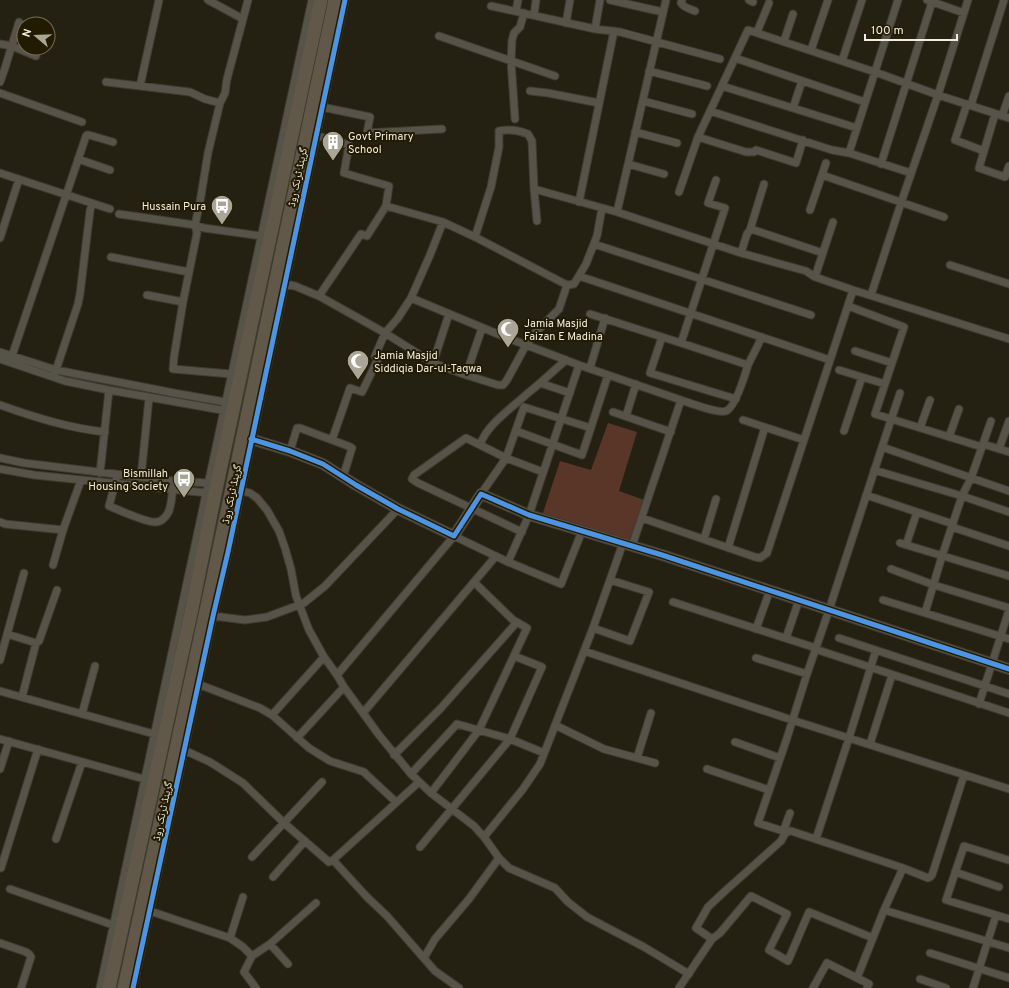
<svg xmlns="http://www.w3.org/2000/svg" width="1009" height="988" font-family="Overpass,'Noto Naskh Arabic',sans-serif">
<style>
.green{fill:#5a3629}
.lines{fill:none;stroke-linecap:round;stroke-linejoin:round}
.street-casing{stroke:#3f3b31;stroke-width:9}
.secondary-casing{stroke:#3f3b31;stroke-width:12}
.highway-casing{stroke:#3f3b31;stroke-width:15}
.street{stroke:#565349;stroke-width:7}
.secondary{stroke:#565349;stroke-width:10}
.highway{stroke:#625849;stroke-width:13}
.cycleway-casing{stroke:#221b02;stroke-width:8}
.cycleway{stroke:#4d94e3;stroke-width:5}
.labels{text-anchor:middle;stroke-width:4;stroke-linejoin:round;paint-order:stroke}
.poi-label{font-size:11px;fill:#f1edde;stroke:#221b02;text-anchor:start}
.street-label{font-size:11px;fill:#f1edde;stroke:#221b02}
</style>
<rect width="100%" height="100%" fill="#242012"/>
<path class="green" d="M608 423 637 432 619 491 647 501 632 546 541 519 560 461 591 470Z"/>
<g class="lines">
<g class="street-casing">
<path id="street" d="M159 0 140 86 190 92 205 99 220 103 225 93 227 79 248 0
M208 0 243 19
M610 0 663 12
M682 0 681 3C684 8 690 9 695 11
M749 0 753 2
M927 0 964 13
M491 6 595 29 620 32 720 59
M516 11 518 0
M534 15 536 0
M566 23 570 0
M595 29 600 0
M757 32 769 3
M439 36 555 76
M784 41 793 14
M0 44 12 46 36 56
M811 50 828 0
M735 58 865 102
M842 61 862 0
M649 71 707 86
M0 82 5 68 19 22
M106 82 140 86
M722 86 857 128
M530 91 548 93 599 103
M0 93 82 122
M643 101 692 114
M220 103 208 153 200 202 195 225 197 233 183 302 174 357 173 369 231 374
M967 104 955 140 984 151
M971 105 1004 0
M322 107 370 117 367 133 442 129
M793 108 802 81
M710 111 832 150 849 153 911 173
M995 114 979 168 1005 177 1009 166
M1002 116 1009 96
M515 119 511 61 512 40 514 33 520 27 524 13
M635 132 677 143
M315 135 349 145 344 173 389 186 386 206
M698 137 746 152H754L756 150 796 163 803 140
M849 153 898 0
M78 159 110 170
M628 164 664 174
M881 164 932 2
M0 173 110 209
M822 175 944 217
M534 189 537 221
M679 192 698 137 748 30 875 72 938 95 1009 118
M579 202 614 31
M810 210 826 163
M617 212 741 253 806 271 815 277 853 290 767 553 760 558 755 557 642 518
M119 214 195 225 204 228 261 236
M750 230 764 184
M0 238 19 179
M594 244 811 315
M741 253 747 234 750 230H754L823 253
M111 257 189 272
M950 265 1009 284
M579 276 830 360
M815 277 833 222
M285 284 295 286 319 296 361 234 367 236 386 206 443 222 475 237 491 187 499 147V131C509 129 518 130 528 134L532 141 534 189 617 212 666 0
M567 285 574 284 586 264 597 236 602 208
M853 290 1009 339
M147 295 183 302
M871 295 901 203 938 95 968 0
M319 296 385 333 398 318 411 298 430 255 443 222
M411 298 505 337 579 365 529 515 508 562
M848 306 904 327 875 414 982 447 971 478 962 496 942 556 925 613
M590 314 681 343 725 208 708 203 716 180
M662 337 650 373 736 399
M681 343 748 365 762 337
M855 351 892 363
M0 352 56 370 174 393 225 402
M12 356 86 136 87 135H89L113 142
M0 359 65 381 109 390 227 411
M433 363 449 314
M579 365 681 400 632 546
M590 368 605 318
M839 370 885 384
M55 373 78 304 80 294 90 211 92 203
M466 375 482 328
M540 383 570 393
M900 393 882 447 1009 491
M681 400C690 403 719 414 726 411 735 408 745 375 748 365
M0 405C34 417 68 428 105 432
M613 412 671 432
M626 416 636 384
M743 420 804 440
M920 428 930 400
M516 431 582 455 608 375
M844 431 862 377
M949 437 959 409
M332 440 350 388 362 392 378 359 375 356 385 333 433 363 466 375 498 385H503L507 380 526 345 535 333 559 309 567 285 475 237
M983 444 1009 452
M480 445C487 424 512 408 528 393 541 383 553 371 566 360
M882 447 829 610 807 674 786 741 758 823 786 832 791 831 797 833 903 868 928 878 930 877 932 875 964 775
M982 447 991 421
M999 449 1009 421
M290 451 297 428H300L348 446 352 448 343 477
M0 458 24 463 173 481 208 483
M0 469 34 475 208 493
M874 470 962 496 1009 512
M100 473 109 390
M141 477 149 398
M116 480 109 506C119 510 147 523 156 522 161 522 166 517 168 513 172 505 172 494 173 485
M240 490 250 493 257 498 267 510 279 531 285 548 291 569 296 596 309 630 324 657 337 675 344 687 363 713 379 735 411 774 431 793 474 826 484 837 499 858 509 868 555 888 568 902 587 917 644 947 689 974
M481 494 506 458 524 407 591 428
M866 495 917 512 906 545
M917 512 953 524
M0 522 5 524 63 530
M952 527 1009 546
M522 532 418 483 412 479 414 475 466 438 506 458 543 472
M704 539 716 499
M900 543 1009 576
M728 548 765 427
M53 565 63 530 81 480
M891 569 934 585 1009 608
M883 600 1009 639
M673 602 816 648
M213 616 245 620 267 617 304 603 325 586 398 509
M593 628 630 641 649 592 610 580
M756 629 770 590
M7 634 36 643
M786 638 799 600
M839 638 1009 694
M584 651 792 720 1009 789
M821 651 1009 713
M756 658 807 674
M0 660 24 573
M337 675 454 536 508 562 561 584 582 531
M198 684 260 708 272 715 309 748 330 761 364 772 368 776 396 802
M0 691 154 734
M22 697 36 643 39 641 57 590
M979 704 1009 610
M363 713 496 556
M82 714 95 666
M272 715 324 657
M555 725 604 749 655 763
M297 738 344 687
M0 739 144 779
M735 742 780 758
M870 744 892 675
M184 750 210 762 243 783 284 823 329 862 333 860 419 782
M394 755 441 708 517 622
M637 758 651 713
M0 769 9 741
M707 769 769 790
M411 774 457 724 510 739 544 753
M431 793 479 730 527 628 513 620 474 582
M783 832 790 813
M484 837 523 789 540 764 593 628 623 543
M56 839 82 762
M816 839 849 738 876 650
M420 847 510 739 542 667 514 656
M252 857 322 782
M333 860 367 897 387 916 435 971 459 988
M1008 860 964 846 946 900 1009 919
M1 868 38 749
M955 872 999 887
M273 877 305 841
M10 889 113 925
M884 910 1009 948
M150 911 230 938 243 947 252 956 244 972 256 988
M230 938 243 897
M712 939 720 933 751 896 787 914 769 950 788 961 809 912 873 938
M0 943 26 952 29 954 31 957 21 988
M270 944 288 964
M930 953 1009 978
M252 956 270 944 316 903
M424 958 435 939 469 899 499 858
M857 978 869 984 867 988
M920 979 946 988
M100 988 312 0
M133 988 213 616 228 552 345 0
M679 988 712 939 696 928 708 907 725 891 781 841 786 832
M813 988 827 963 857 978 884 910 903 868
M973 988 996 915"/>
</g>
<g class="secondary-casing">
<path id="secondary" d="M251 439 290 451 323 464 356 485 398 509 454 536 481 494 529 515 662 555 1009 669"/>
</g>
<g class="highway-casing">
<path id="highway" d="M109 988 192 608 215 494 321 0
M124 988 206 611 335 0"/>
</g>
<use href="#street" class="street"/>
<use href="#secondary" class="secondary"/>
<use href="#highway" class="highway"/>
<g class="cycleway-casing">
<path id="cycleway" d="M251 439 290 451 323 464 356 485 398 509 454 536 481 494 529 515 662 555 1009 669
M133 988 213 616 228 552 345 0"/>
</g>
<use href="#cycleway" class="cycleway"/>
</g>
<defs>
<g id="building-pin" transform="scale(1.15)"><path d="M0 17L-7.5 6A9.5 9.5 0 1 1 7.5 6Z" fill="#a9a597" stroke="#221b02"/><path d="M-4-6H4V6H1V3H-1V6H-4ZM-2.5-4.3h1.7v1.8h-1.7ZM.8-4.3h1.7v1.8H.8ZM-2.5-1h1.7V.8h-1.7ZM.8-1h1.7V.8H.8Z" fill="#fff"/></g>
<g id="bus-pin" transform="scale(1.15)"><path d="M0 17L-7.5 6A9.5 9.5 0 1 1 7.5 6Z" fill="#a9a597" stroke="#221b02"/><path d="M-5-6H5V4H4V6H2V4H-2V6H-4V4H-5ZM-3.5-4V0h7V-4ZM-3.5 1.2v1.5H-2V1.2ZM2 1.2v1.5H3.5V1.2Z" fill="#fff"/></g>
<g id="mosque-pin" transform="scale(1.15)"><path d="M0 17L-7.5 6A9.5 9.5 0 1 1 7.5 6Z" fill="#a9a597" stroke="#221b02"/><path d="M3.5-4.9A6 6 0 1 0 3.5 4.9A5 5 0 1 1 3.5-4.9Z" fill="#fff"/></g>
</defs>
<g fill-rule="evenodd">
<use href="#building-pin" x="333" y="142"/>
<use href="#bus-pin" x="222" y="206"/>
<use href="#mosque-pin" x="508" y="329"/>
<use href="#mosque-pin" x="358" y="361"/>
<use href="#bus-pin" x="184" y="479"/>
</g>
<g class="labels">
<g class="poi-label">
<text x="348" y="140">Govt Primary<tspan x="348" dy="13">School</tspan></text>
<text x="206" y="210" text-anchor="end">Hussain Pura</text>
<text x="524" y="327">Jamia Masjid<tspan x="524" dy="13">Faizan E Madina</tspan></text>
<text x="374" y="359">Jamia Masjid<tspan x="374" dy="13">Siddiqia Dar-ul-Taqwa</tspan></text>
<text x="168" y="477" text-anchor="end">Bismillah<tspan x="168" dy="13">Housing Society</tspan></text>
</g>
<g class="street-label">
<text transform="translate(297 177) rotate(-78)" y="4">گرینڈ ٹرنک روڈ</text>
<text transform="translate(231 494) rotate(-78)" y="4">گرینڈ ٹرنک روڈ</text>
<text transform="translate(162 811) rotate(-78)" y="4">گرینڈ ٹرنک روڈ</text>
</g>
</g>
<g transform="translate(36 36) rotate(289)"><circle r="19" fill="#221b02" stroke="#756f5a"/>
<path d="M0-3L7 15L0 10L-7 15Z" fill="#a9a597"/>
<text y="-6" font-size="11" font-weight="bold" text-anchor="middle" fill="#f1edde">N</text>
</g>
<path d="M865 34v6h92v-6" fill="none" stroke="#f1edde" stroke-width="2"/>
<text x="871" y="34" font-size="12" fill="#f1edde" stroke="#221b02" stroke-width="3" paint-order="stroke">100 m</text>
</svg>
